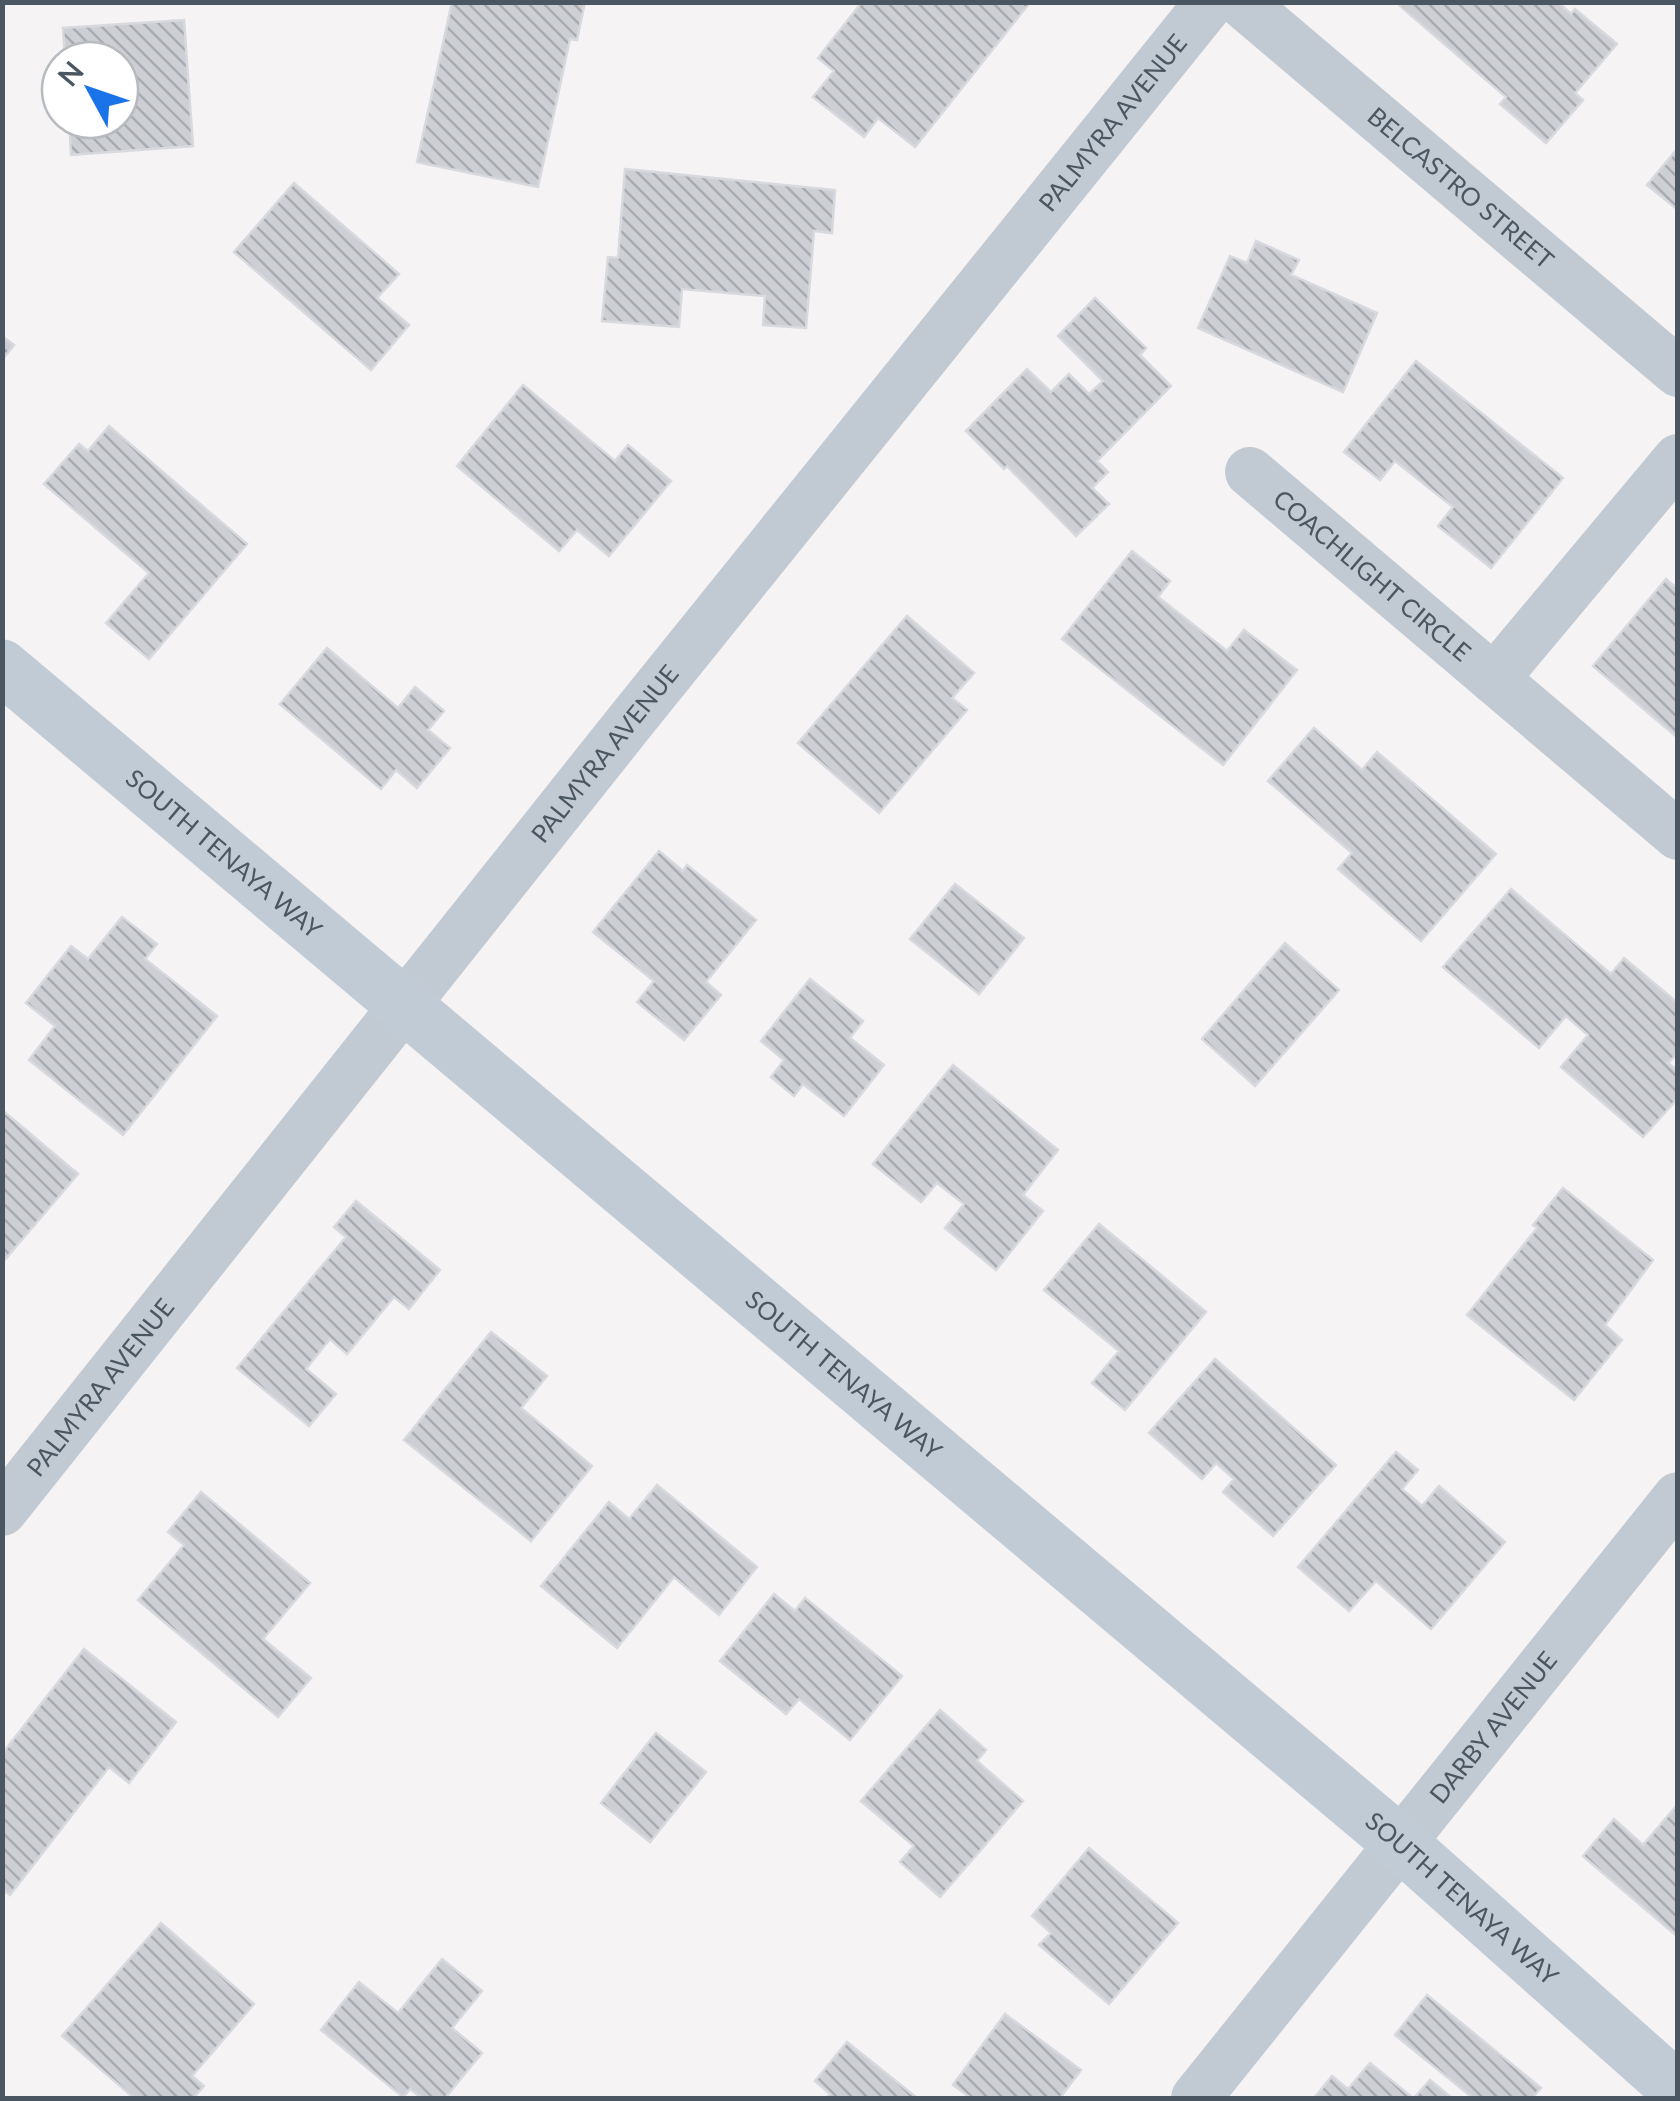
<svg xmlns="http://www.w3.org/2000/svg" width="1680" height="2101" font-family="Lato,sans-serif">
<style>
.building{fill:url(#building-back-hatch);stroke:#d7d9de;stroke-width:2.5}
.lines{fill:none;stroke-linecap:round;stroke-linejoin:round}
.street{stroke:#c1cad2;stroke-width:50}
.secondary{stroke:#c1cbd6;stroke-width:55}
.labels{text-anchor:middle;stroke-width:8;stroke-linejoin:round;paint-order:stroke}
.street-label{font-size:25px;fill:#4a5661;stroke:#fff}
</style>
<defs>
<pattern id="building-back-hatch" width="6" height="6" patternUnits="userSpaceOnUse" patternTransform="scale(2.5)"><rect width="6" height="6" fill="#cdcfd5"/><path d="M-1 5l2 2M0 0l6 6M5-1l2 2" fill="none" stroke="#a8abb0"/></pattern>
</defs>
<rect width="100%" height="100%" fill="#f5f3f3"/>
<path class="building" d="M452 2H585L577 40 570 39 538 187 417 162Z
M862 2H1025L1028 5 915 147 878 118 864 137 813 97 834 71 818 58Z
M1404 2H1558L1571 14 1575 9 1617 44 1575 93 1583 100 1546 143 1500 104 1506 97 1400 6Z
M184 20 193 146 71 155 69 120H120V60H65L63 28Z
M1678 148V210L1647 185Z
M625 169 835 190 832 233 814 231 806 328 763 325 765 296 682 289 679 327 602 321 608 257 618 258Z
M294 183 399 274 377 298 409 325 371 370 234 252Z
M1256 241 1299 260 1291 275 1377 313 1343 392 1198 328 1230 256 1247 263Z
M1095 298 1146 348 1140 355 1171 386 1097 461 1108 472 1092 488 1109 504 1076 536 1007 466 1004 469 966 431 1027 369 1051 392 1069 374 1089 394 1103 381 1058 336Z
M2 336 14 345 2 360Z
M1416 361 1563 478 1491 568 1438 526 1453 507 1395 461 1380 480 1344 452Z
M523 385 615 461 628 445 671 481 609 556 577 530 559 551 457 466Z
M109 426 247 544 149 659 106 623 149 573 44 484 79 444 88 451Z
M1132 551 1170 581 1158 597 1227 651 1244 630 1297 670 1223 765 1062 639Z
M1666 579 1678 589V738L1593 666Z
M907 616 974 673 952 698 967 710 879 813 798 743Z
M327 648 398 708 415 687 444 711 428 730 450 748 417 788 396 770 381 789 280 704Z
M1314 728 1362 770 1377 752 1496 854 1421 941 1338 869 1352 853 1268 781Z
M659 851 683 871 687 865 756 920 706 982 721 995 684 1040 637 1002 654 981 593 932Z
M955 884 1024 938 979 994 910 939Z
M1511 889 1611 974 1624 958 1678 1003V1053L1668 1063 1678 1071V1098L1643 1137 1561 1067 1588 1035 1566 1016 1539 1048 1443 967Z
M122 917 157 944 145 959 217 1016 123 1135 29 1060 55 1026 26 1003 71 946 88 959Z
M1285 943 1339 990 1255 1086 1202 1039Z
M810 979 863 1021 850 1038 884 1065 844 1116 803 1084 794 1096 771 1077 784 1060 761 1041Z
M953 1065 1058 1150 1023 1195 1043 1211 996 1270 945 1228 964 1204 937 1183 921 1202 873 1164Z
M2 1110 78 1174 2 1263Z
M1563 1188 1653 1260 1605 1325 1622 1340 1574 1400 1467 1315 1537 1228 1533 1225Z
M356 1201 440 1270 409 1309 394 1297 347 1354 330 1339 306 1369 336 1394 309 1426 237 1368 346 1237 334 1227Z
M1099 1224 1206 1312 1125 1410 1092 1383 1119 1351 1044 1290Z
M491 1332 547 1376 521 1408 592 1466 531 1541 404 1440Z
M1215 1359 1336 1465 1273 1536 1223 1492 1234 1479 1216 1463 1202 1479 1149 1433Z
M1396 1452 1418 1470 1402 1489 1422 1506 1439 1486 1505 1542 1431 1629 1376 1581 1349 1611 1298 1567Z
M657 1485 757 1567 719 1615 674 1577 617 1648 541 1586 609 1502 629 1519Z
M201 1492 310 1583 263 1639 311 1678 278 1717 138 1600 184 1545 168 1532Z
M774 1594 795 1611 805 1598 902 1676 850 1740 799 1699 786 1714 720 1661Z
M84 1649 176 1722 129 1783 109 1767 10 1895 2 1889V1754Z
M940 1710 986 1750 977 1761 1023 1801 940 1897 900 1862 914 1846 861 1801Z
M656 1733 706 1772 650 1842 601 1803Z
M1678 1804V1937L1583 1856 1614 1819 1643 1845Z
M1089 1848 1178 1923 1109 2004 1039 1945 1051 1933 1032 1916Z
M161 1923 254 2004 192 2076 204 2086 193 2098H134L62 2036Z
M442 1959 482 1991 452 2028 482 2053 445 2098H422L410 2089 403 2097 321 2030 359 1982 398 2013Z
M1427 1995 1541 2088 1532 2098H1473L1395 2035Z
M1005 2014 1081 2070 1060 2098H971L953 2085Z
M847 2042 917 2098H826L830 2094 815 2081Z
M1370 2063 1413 2098H1314L1332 2076 1348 2089Z
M1430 2080 1452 2098H1414Z"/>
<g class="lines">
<g class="street">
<path id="s1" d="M1241 2 1678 372"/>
<path id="s2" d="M1250 472 1678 835"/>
<path d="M1494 679 1678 459"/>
<path id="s3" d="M2 1511 629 723 1210 2"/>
<path id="s4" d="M1196 2098 1678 1497"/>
</g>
<path class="secondary" id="s5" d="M2 667 1400 1843 1678 2090"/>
</g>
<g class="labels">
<g class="street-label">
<text dy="9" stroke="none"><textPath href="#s3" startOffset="1778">PALMYRA AVENUE</textPath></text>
<text dy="9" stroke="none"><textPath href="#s1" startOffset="288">BELCASTRO STREET</textPath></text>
<text dy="9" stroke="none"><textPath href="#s2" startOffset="160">COACHLIGHT CIRCLE</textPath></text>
<text dy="9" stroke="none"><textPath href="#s3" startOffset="968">PALMYRA AVENUE</textPath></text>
<text dy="9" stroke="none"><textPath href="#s5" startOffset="290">SOUTH TENAYA WAY</textPath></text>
<text dy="9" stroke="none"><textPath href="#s5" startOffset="1100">SOUTH TENAYA WAY</textPath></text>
<text dy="9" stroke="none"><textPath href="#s3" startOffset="158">PALMYRA AVENUE</textPath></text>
<text dy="9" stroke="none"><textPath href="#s4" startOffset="475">DARBY AVENUE</textPath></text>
<text dy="9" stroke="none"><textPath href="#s5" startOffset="1910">SOUTH TENAYA WAY</textPath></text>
</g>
</g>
<rect width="1680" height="2101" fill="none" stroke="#4a5661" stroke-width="10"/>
<g transform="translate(90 90) rotate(310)"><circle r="48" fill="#ffffff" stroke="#b7bbc0" stroke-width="2.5"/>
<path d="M0-8L18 38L0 25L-18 38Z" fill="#1a73e8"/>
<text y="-15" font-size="28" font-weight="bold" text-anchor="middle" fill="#4a5661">N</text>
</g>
</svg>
